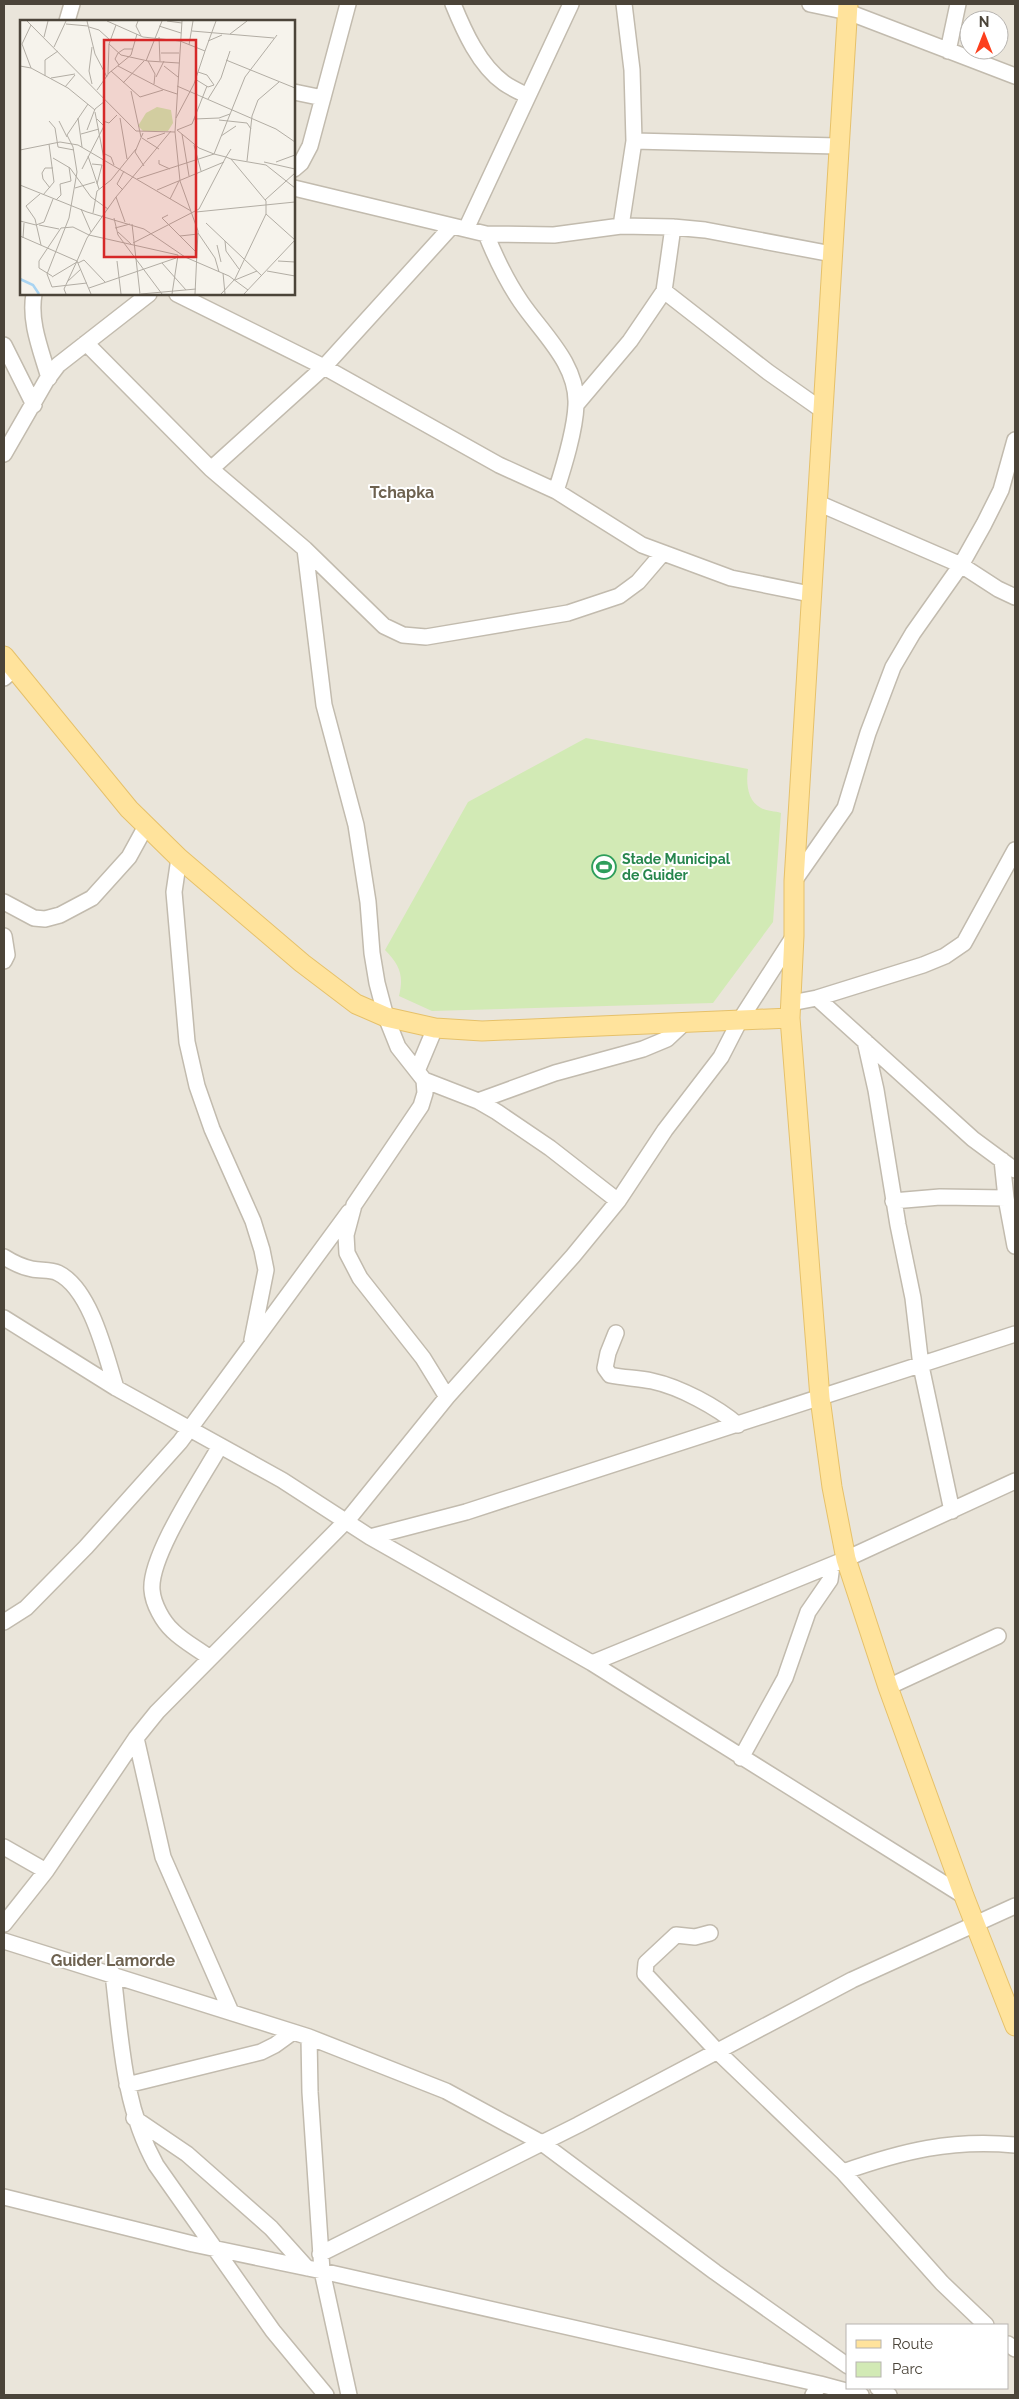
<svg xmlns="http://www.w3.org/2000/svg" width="1019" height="2399" font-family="Raleway,sans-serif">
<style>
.residential{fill:#eae5da;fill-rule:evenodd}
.green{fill:#d2eab5}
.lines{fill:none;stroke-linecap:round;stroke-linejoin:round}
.minor-casing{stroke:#c2bbae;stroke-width:18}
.major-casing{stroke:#e6c16a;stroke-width:21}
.minor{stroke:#fff;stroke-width:15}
.major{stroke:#ffe39c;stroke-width:19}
.labels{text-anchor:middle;stroke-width:4;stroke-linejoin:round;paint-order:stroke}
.leisure-label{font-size:14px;font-weight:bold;fill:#27864d;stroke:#fff;text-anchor:start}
.quarter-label{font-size:16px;font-weight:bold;fill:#6e6250;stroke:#fff}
.inset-river{fill:none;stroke:#a9d4f2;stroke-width:2.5}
.inset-road{fill:none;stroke:#b2ada4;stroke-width:1}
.view{fill:#d62828;fill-opacity:0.15;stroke:#d62828;stroke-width:2.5}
.inset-edge{fill:none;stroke:#4b4439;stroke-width:2.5}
</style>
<rect width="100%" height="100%" fill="#f6f3ec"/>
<path class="residential" d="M4 4H1015V2395H4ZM969 20H999V50H969ZM21 21H294V294H21ZM848 2325H1008V2388H848Z"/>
<path class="green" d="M586 738 748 769C746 782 747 801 761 808 766 811 775 811 781 813L773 922 713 1003 432 1011 399 996C404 976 400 965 385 950L468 802Z"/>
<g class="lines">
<g class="minor-casing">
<path id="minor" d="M453 4C464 31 479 65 504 83 511 88 520 92 528 96
M810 4 848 12 1015 76
M67 21 72 4
M948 51 958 4
M294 92 323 98
M634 141 838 146
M294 169 301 163 310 146 348 4
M294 188 486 234 554 235 621 226 673 227 705 230 832 254
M621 226 634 141 632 70 624 4
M466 229 571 4
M486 234C496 259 506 280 521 302 542 333 578 364 576 405 575 431 564 466 556 491
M664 291 768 372 822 410
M34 294C29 322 41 350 49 378
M177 294 324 367 499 465 556 491 642 545 731 578 810 594
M86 343 211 469 305 549 384 626 403 635 426 637 568 613 619 596 638 582 662 554
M4 345 34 405
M576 405 630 341 664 291 673 227
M4 454 46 381 58 365 149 294
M211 469 324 367 452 226
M818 503 961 565 998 589 1015 597
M305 549 324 705 356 825 368 902 372 953 377 983 386 1017 398 1047 424 1080 425 1093 421 1106 354 1205 346 1235 347 1253 360 1278 423 1358 447 1397
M4 678 13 670
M179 858 174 892 187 1042 197 1086 212 1129 253 1221 262 1250 266 1270 252 1340
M794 881 845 808 868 733 893 667 913 633 961 565 984 524 1001 490 1015 440
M4 902 34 918 45 919 60 915 92 898 129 857 146 826
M4 936 7 955 4 961
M817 998 973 1139 1015 1170
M791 1003 817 998 923 965 945 956 964 943 1015 850
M865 1041 876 1090 898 1225 913 1298 921 1366 952 1511
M417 1071 435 1028
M424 1080 478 1101 497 1112 550 1148 618 1201
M478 1101 555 1073 643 1049 667 1039 683 1024
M1002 1160 1006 1198 1015 1246
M893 1201 940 1197 1006 1198
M4 1257C12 1262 22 1267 32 1269 41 1271 50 1269 58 1273 91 1289 106 1356 116 1388
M4 1318 116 1388 282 1480 370 1537 592 1663 964 1896
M616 1333 608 1353 605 1368 610 1375C624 1378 638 1378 652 1381 680 1387 717 1407 738 1425
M370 1537 466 1512 1015 1334
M4 1622 26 1608 86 1547 180 1442 349 1212
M210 1658C198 1649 183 1641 173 1631 163 1622 153 1604 152 1590 149 1556 202 1478 220 1446
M592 1663 846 1559 1015 1481
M888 1687 998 1636
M136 1738 163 1857 231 2012
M741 1758 785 1678 808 1612 830 1580 832 1565
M4 1847 46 1871
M4 1924 46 1871 136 1738 157 1712 350 1517 447 1397 573 1256 618 1201 665 1130 721 1057 740 1020 794 936
M710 1933 695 1937 676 1935 646 1963 645 1974 717 2051 843 2172 942 2283 986 2325
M4 1941 309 2037 446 2091 542 2143 715 2272 848 2366
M113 1974C121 2040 123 2106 156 2165L273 2331 326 2395
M309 2037 310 2092 322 2271 349 2395
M127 2085 261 2052 275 2045 293 2032
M134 2118 187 2154 271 2228 307 2268
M843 2172C903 2151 951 2139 1015 2145
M4 2197 193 2244 322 2271 820 2384
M320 2254 578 2125 852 1980 1015 1906
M1008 2344 1015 2349
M878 2388 889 2395
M813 2395 820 2384 861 2395"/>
</g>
<g class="major-casing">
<path id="major" d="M4 656 129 809 179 858 302 963 356 1004 386 1017 435 1028 482 1031 790 1018 820 1398 832 1487 846 1559 888 1687 964 1896 1015 2026
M790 1018 794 936V881L848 4"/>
</g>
<use href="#minor" class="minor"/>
<use href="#major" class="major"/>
</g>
<defs>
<g id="stadium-ring" transform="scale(1.25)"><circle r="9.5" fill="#fff" stroke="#2e9e5b" stroke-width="1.5"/><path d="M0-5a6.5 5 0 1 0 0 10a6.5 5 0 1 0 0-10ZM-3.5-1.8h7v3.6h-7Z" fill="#2e9e5b"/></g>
</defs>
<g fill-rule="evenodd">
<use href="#stadium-ring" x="604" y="867"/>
</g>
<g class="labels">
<g class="leisure-label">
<text x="622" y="864">Stade Municipal<tspan x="622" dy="16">de Guider</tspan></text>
</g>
<g class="quarter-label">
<text x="402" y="498">Tchapka</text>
<text x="113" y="1966">Guider Lamorde</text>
</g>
</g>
<g transform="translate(20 20)">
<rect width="275" height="275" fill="#f6f3ec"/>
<path d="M137 87 151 90 153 103 148 111H123L118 106 126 93Z" fill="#d2eab5"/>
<path class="inset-river" d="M0 259 13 265 19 274"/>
<path class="inset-road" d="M7 1 116 111 155 112 160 161 178 211 175 274M67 1 75 34 87 57M87 1 123 17 160 21 185 31 174 64 156 98M118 1 116 6 121 16M147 1 162 3M46 4 68 6M139 6 161 13M69 7 79 10 90 20M172 11 254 18M210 14 227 1M24 17 28 1M139 17 140 41M188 21 202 15M89 24 101 35 128 41 159 43M169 25 173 1M34 27 46 1M72 27 69 51 72 64M185 31 196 1M141 33H159M206 40 275 68M126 41 142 1M128 41 135 54 134 64M99 45 95 39 98 33 104 29H113M0 46 11 48 48 68 75 90M98 46 142 69 157 74M144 46 158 57M11 48 2 24 11 5M91 51 120 77 143 70M88 54 89 24 96 5M25 56V40L38 31M136 57 144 41M31 58 55 54M175 59 188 67 194 65 187 55 178 52M103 63 124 41M157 66 256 109 275 122M45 67 55 55M77 70 89 53 111 35 117 14M111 71 121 117M188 79 201 58 210 31M75 92 84 139M58 98 62 127M100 98 107 139M174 99 199 98 210 94M199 100 227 103 231 109M29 101 35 108 38 127 54 130M39 101 47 117M83 101 89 103 97 95M67 110 75 89 85 81M157 110 179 128 194 134 225 57 257 15M157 110 172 104 187 66M155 112 162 1M123 113 115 132 124 146M61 114 79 109M162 114 169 156M201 116 216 106M122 118 139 129M127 119 145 113M174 125 181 151M0 130 40 122 58 125 171 191M83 133 91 137 94 145M68 136 79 169M33 138 50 148 71 177 88 189M211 139 246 145 275 168M139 140V144L150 149M227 141 232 96 238 80 259 62M244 142 275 149M256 142 275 135M72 144 82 145 77 164M62 149 84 106 77 99M117 159 194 134 206 137 211 129M0 165 67 192 124 209 165 237M30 168 23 159 22 153 25 148H33M55 168 75 162M103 170 97 164 104 151M137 170 204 142M20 174 6 186 15 199 21 225M23 175 34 162 29 124M96 177 105 202M150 179 159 161M36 180 41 175 40 164 51 161 49 147M245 180 275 153M61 189 71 212M176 192 275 182M73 193 77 171 91 160 116 129M246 194 275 220M148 195 142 198 177 233M94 198 98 215 142 274M0 201 16 205 24 202 33 179M186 203 242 256M112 204 120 274M19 205 39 209M95 208 110 204M98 212 111 224M178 213 195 238 199 252M0 216 57 241 44 269 46 274M160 216 178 214M3 218 4 203M205 221 206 231 219 249M113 223 179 189 206 137 211 139 246 181V194L215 259 201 274M197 225 201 242M165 237 209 256 228 270M97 241 101 274M258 241 275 242M58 243 64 240 85 262M142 243 166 270M247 251 275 256M203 253 205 274M32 256 19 248V241L41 208 53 207 69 215 158 235M32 257 57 242M215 260 237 251M47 262 61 249M67 263 32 267 27 254 49 198 57 152 53 127 47 115 68 84M69 268 156 238M71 274 57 241 67 218 96 177 151 111M121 274 176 269M152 274 158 235M224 274 275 220"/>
<path class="view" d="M84 20H176V237H84Z"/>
<rect width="275" height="275" class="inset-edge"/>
</g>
<rect width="1019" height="2399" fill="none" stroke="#4b4439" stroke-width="10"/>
<rect x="846" y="2324" width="162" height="65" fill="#ffffff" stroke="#b7b4b0"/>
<rect x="856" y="2340" width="25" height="8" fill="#ffe39c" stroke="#b7b4b0"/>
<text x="892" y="2349" font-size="15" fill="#4b4439">Route</text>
<rect x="856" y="2362" width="25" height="15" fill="#d2eab5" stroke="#b7b4b0"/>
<text x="892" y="2374" font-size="15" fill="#4b4439">Parc</text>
<g transform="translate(984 35)"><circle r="24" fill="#ffffff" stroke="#b7b4b0"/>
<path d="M0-4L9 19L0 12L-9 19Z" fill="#fc3f1d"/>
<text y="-8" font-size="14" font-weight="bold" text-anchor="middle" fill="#4b4439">N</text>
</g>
</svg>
